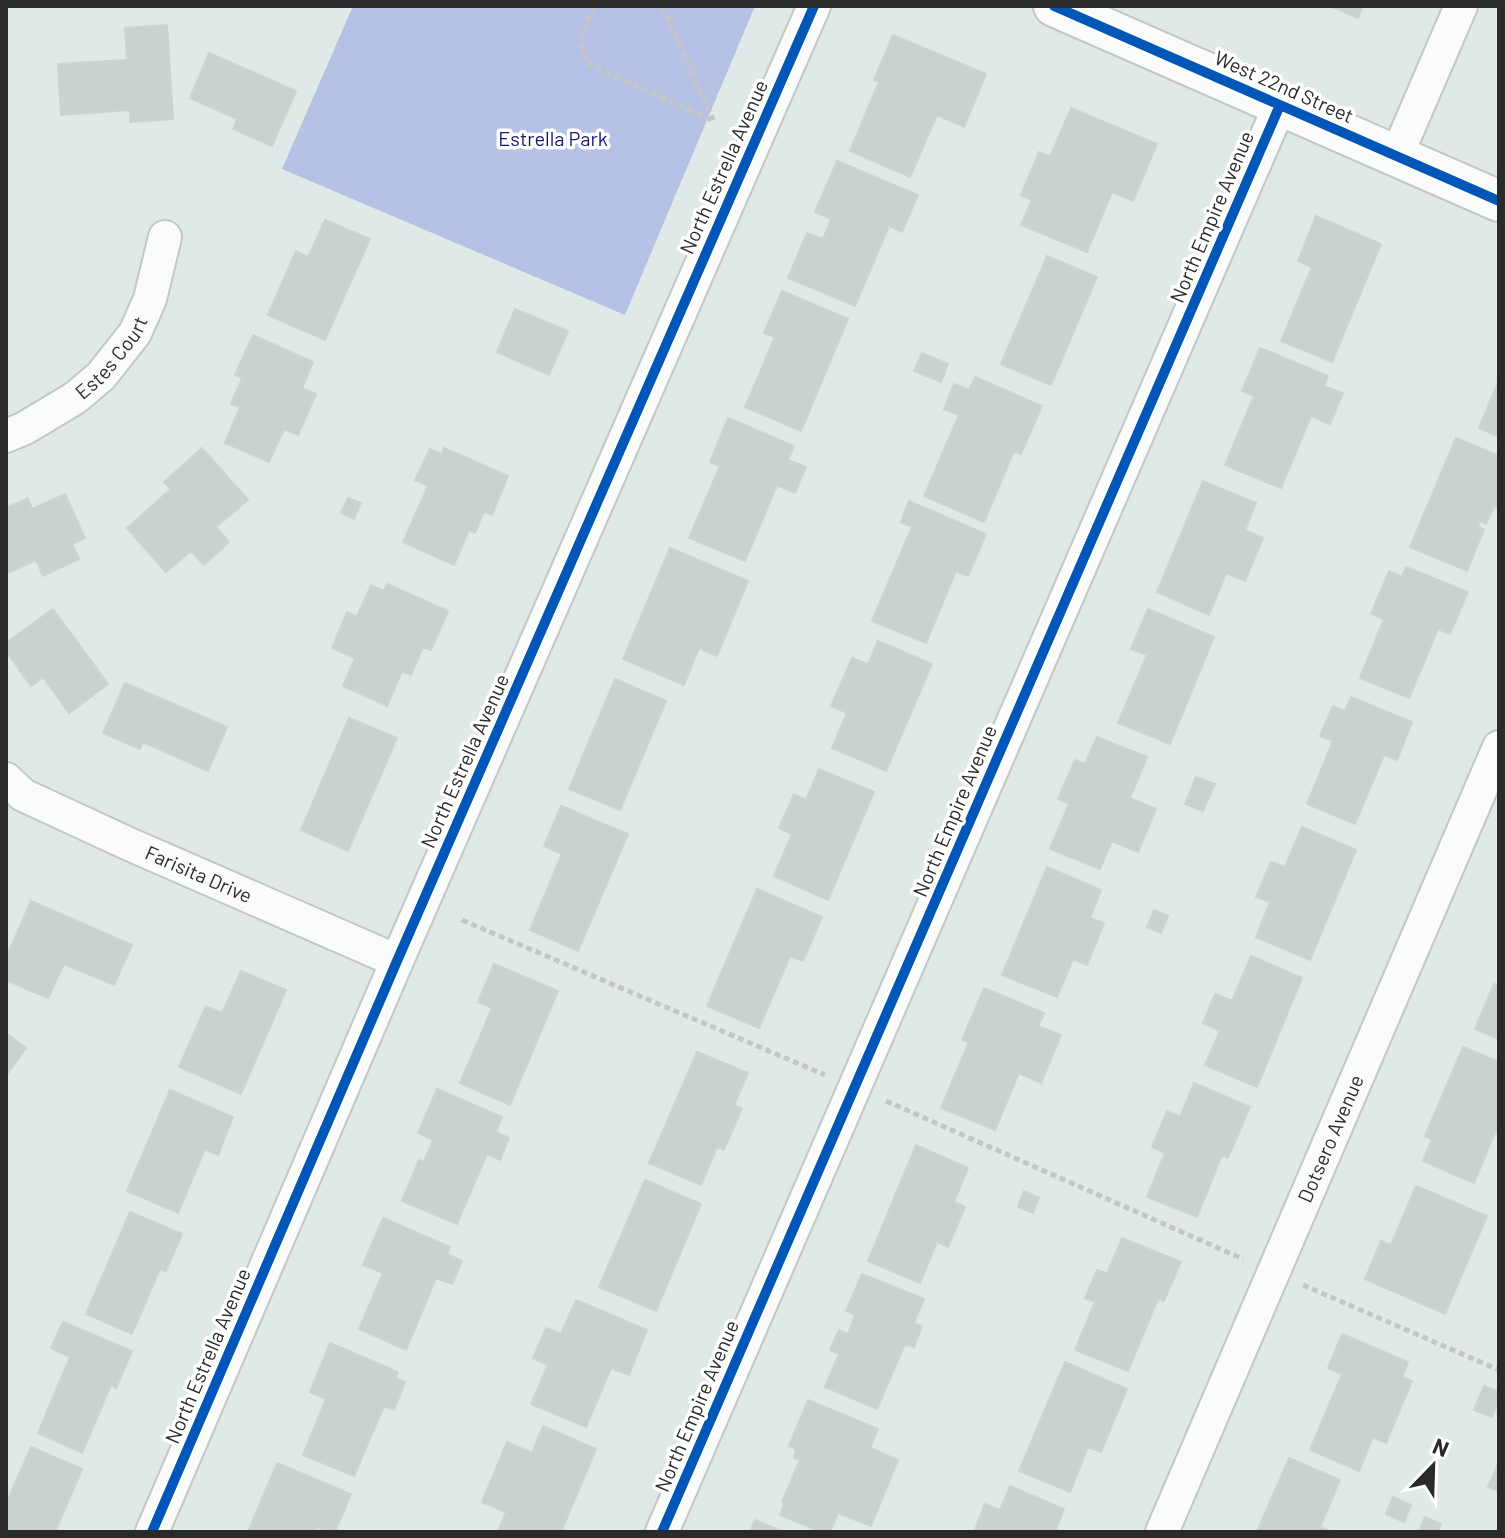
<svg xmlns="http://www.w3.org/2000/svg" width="1505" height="1538" font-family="Barlow,sans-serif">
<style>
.green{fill:#b6c1e6}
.building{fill:#cad2d0;stroke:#cbd4d2;stroke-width:2}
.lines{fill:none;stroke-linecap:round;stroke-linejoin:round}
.minor-casing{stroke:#c5c6c5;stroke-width:36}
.tertiary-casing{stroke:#c5c6c5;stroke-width:44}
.path{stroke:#c5c6c5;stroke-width:5;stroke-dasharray:6 4;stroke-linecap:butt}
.minor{stroke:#fafcfb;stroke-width:32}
.tertiary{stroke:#fafcfb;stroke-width:40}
.cycleway-casing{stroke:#fff;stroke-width:15}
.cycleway{stroke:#0057b8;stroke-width:10}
.labels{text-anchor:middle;stroke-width:7;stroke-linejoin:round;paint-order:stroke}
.street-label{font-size:20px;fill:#2a2a2a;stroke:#fff}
.park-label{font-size:20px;fill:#16176b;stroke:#fff}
</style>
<rect width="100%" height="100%" fill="#dfe9e7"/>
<path class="green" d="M353 6H755L625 315 282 169Z"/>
<path class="building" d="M1330 6H1363L1358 18Z
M167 25 173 119 130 122V110L61 115 58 64 127 60 125 28Z
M893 35 986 74 964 127 937 115 910 177 850 151 879 82 874 80Z
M209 53 296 91 272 146 233 129 237 119 190 98Z
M1071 108 1157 144 1133 201 1112 192 1087 252 1021 225 1032 200 1021 195 1039 152 1050 157Z
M837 161 918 195 902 232 889 226 855 306 788 278 807 233 823 239 831 219 815 212Z
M1316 216 1381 244 1332 362 1281 341 1312 267 1298 261Z
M325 220 370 239 325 340 268 315 296 251 308 257Z
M1047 256 1097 277 1051 385 1001 364Z
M782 291 848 319 801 431 745 407 775 337 764 333Z
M515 309 568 331 549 375 497 352Z
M253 335 313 362 302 388 316 394 298 435 284 429 269 462 225 443 240 407 231 404 242 378 235 375Z
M1260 348 1328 376 1324 386 1343 393 1330 424 1311 416 1281 488 1225 465 1254 396 1242 391Z
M922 353 948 364 941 382 914 371Z
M975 377 1042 406 1021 454 1014 451 984 522 924 496 959 415 944 409 954 384 969 390Z
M1499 380V437L1479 428Z
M728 418 794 446 788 460 806 467 795 493 777 485 745 561 689 538 720 466 710 462Z
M1456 438 1499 456V509L1494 506 1486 524 1480 521 1478 527 1484 529 1467 571 1410 547Z
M202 448 248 500 216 527 229 542 204 565 191 551 166 572 127 528 171 489 164 482Z
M444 448 508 476 492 515 484 512 475 533 469 530 454 565 403 542 428 486 415 480 430 449 442 454Z
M1203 481 1256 503 1245 530 1263 538 1245 581 1226 573 1209 615 1157 592Z
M65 494 85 538 72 544 79 559 43 576 36 560 6 574V508L28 498 32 509Z
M348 498 361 503 354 519 341 513Z
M909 501 986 534 968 576 956 571 926 643 872 621 912 527 901 522Z
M670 548 748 581 717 656 699 648 684 685 623 659Z
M1406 567 1468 592 1450 634 1438 629 1409 698 1360 678 1384 619 1371 614 1389 571 1402 577Z
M387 584 448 611 431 650 423 647 411 675 402 671 387 706 343 686 355 658 332 648 347 612 357 617 371 585 384 591Z
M53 609 108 684 69 713 43 677 31 686 6 651V643Z
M1148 609 1214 637 1170 744 1118 723 1147 655 1131 649Z
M878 641 932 664 886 771 832 748 847 713 831 706 852 658 868 664Z
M615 679 666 701 620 810 569 789Z
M125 683 227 727 208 771 143 742 140 749 103 733Z
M1351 697 1412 722 1397 760 1384 755 1355 824 1307 804 1333 741 1320 736 1333 706 1345 711Z
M349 718 397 738 348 851 301 830Z
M1097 737 1147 757 1130 798 1156 809 1138 852 1112 841 1100 869 1050 849 1069 804 1058 799 1075 760 1085 764Z
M819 769 874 792 828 900 774 876 792 834 779 828 794 794 806 800Z
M1196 777 1215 784 1203 811 1185 804Z
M561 806 628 834 578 951 530 930 562 854 544 846Z
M1302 827 1356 850 1310 960 1256 937 1270 902 1256 897 1271 862 1285 867Z
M1047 867 1101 890 1090 918 1104 923 1087 965 1073 959 1057 997 1002 975Z
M757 889 822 917 803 961 790 956 759 1028 707 1006Z
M31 901 132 945 114 985 64 964 48 998 6 980V958Z
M1154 910 1168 916 1161 933 1147 927Z
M1251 956 1302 978 1257 1087 1205 1065 1220 1031 1203 1023 1215 994 1232 1001Z
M494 964 558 991 510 1105 460 1083 492 1008 478 1002Z
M241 971 286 990 241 1094 179 1067 206 1006 222 1013Z
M1494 984 1499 986V1039L1475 1029Z
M984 988 1044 1013 1038 1026 1061 1035 1041 1083 1019 1073 995 1130 941 1108 969 1042 962 1040Z
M6 1033 26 1048 6 1076Z
M1463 1047 1499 1062V1134L1495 1132 1474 1183 1423 1161 1432 1139 1425 1136Z
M697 1052 748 1073 734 1105 742 1108 724 1150 717 1147 701 1185 649 1163Z
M1194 1083 1250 1107 1228 1158 1222 1155 1197 1217 1147 1197 1165 1153 1152 1147 1167 1111 1180 1117Z
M437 1089 502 1117 496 1132 509 1138 500 1160 487 1154 457 1224 402 1201 419 1160 424 1162 433 1140 418 1133Z
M170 1090 233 1117 218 1155 205 1149 178 1213 127 1191Z
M916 1145 968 1168 954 1202 965 1207 948 1247 937 1242 920 1283 868 1261Z
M645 1180 701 1204 656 1311 599 1287Z
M1416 1186 1487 1216 1445 1314 1365 1279 1381 1241 1391 1245Z
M1024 1191 1039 1198 1033 1213 1018 1207Z
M130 1212 182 1234 166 1271 160 1269 132 1334 86 1314Z
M383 1218 450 1247 447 1254 462 1261 452 1284 436 1278 406 1350 359 1329 383 1273 363 1265Z
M1122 1238 1181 1262 1164 1301 1158 1299 1128 1371 1075 1350 1095 1302 1085 1298 1097 1270 1107 1274Z
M862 1274 924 1299 914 1323 922 1326 914 1347 905 1344 877 1409 825 1387 839 1354 830 1350 839 1330 848 1334 855 1315 846 1311Z
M576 1300 647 1330 629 1375 611 1368 586 1427 531 1404 548 1365 533 1358 546 1328 561 1334Z
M63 1322 132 1351 116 1388 111 1385 82 1453 38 1433 70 1357 51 1348Z
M1342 1334 1408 1362 1402 1377 1412 1381 1386 1443 1373 1437 1359 1471 1310 1450 1342 1374 1328 1368Z
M330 1343 398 1372 395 1378 405 1382 394 1410 384 1406 354 1476 303 1455 326 1399 310 1392Z
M1065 1362 1127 1389 1101 1452 1088 1447 1070 1492 1019 1471Z
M1484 1386 1499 1392V1400L1492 1417 1474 1410Z
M808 1400 878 1429 870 1448 898 1460 871 1526 838 1513 830 1532H822L780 1515 785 1503 782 1502 800 1460 794 1458 796 1449 789 1446Z
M543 1426 596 1449 561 1532H498L506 1512 482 1502 507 1442 532 1453Z
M31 1447 82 1469 55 1532H6V1504Z
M1289 1458 1340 1480 1320 1527 1332 1532H1257Z
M1499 1462V1491L1488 1487Z
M277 1463 351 1494 335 1532H330L317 1527 315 1532H248Z
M1010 1486 1064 1509 1055 1532H974L985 1504 1000 1510Z
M1393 1497 1411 1505 1404 1522 1386 1514Z
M1425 1517 1441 1524 1437 1532H1419Z
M755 1520 783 1532H750Z"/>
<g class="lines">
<g class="minor-casing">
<g id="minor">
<path d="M1396 157 1461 6"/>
<path id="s1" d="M6 436 25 428 75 398 101 376 135 333 150 299 165 237"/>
<path id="s2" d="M6 779 23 795 129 844 397 961"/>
<path d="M152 1532 397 961 814 6"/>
<path d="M662 1532 1280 105"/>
<path id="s3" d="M1162 1532 1499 747"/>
</g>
</g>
<g class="tertiary-casing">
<path id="tertiary" d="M1054 6 1499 201"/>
</g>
<path class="path" d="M594 6C585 28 572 45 591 65L713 121
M662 6 713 120
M462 920 825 1075
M886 1101 1243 1259
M1303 1285 1499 1370"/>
<use href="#minor" class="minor"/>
<use href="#tertiary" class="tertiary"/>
<g class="cycleway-casing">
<path id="cycleway" d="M1054 6 1499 201
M152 1532 397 961 814 6
M662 1532 1280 105"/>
</g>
<use href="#cycleway" class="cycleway"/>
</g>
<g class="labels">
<g class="street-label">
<text transform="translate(1284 87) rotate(24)" y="7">West 22nd Street</text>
<text transform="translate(724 167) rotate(-66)" y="7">North Estrella Avenue</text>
<text transform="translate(1212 217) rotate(-67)" y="7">North Empire Avenue</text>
<text dy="7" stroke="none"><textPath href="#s1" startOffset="134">Estes Court</textPath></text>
<text transform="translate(465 761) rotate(-66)" y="7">North Estrella Avenue</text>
<text transform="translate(955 811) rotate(-67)" y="7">North Empire Avenue</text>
<text dy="7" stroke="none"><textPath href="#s2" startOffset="216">Farisita Drive</textPath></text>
<text dy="7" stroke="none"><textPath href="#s3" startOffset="428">Dotsero Avenue</textPath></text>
<text transform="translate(208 1356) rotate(-67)" y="7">North Estrella Avenue</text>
<text transform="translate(697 1406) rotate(-67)" y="7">North Empire Avenue</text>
</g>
<g class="park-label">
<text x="553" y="146">Estrella Park</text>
</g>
</g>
<rect width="1505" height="1538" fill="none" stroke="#2a2a2a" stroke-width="16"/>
<g transform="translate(1433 1466) rotate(23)" stroke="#ffffff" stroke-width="6" paint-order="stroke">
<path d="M0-6L14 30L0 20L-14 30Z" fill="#2a2a2a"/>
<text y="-12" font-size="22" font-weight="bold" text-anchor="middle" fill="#2a2a2a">N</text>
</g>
</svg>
